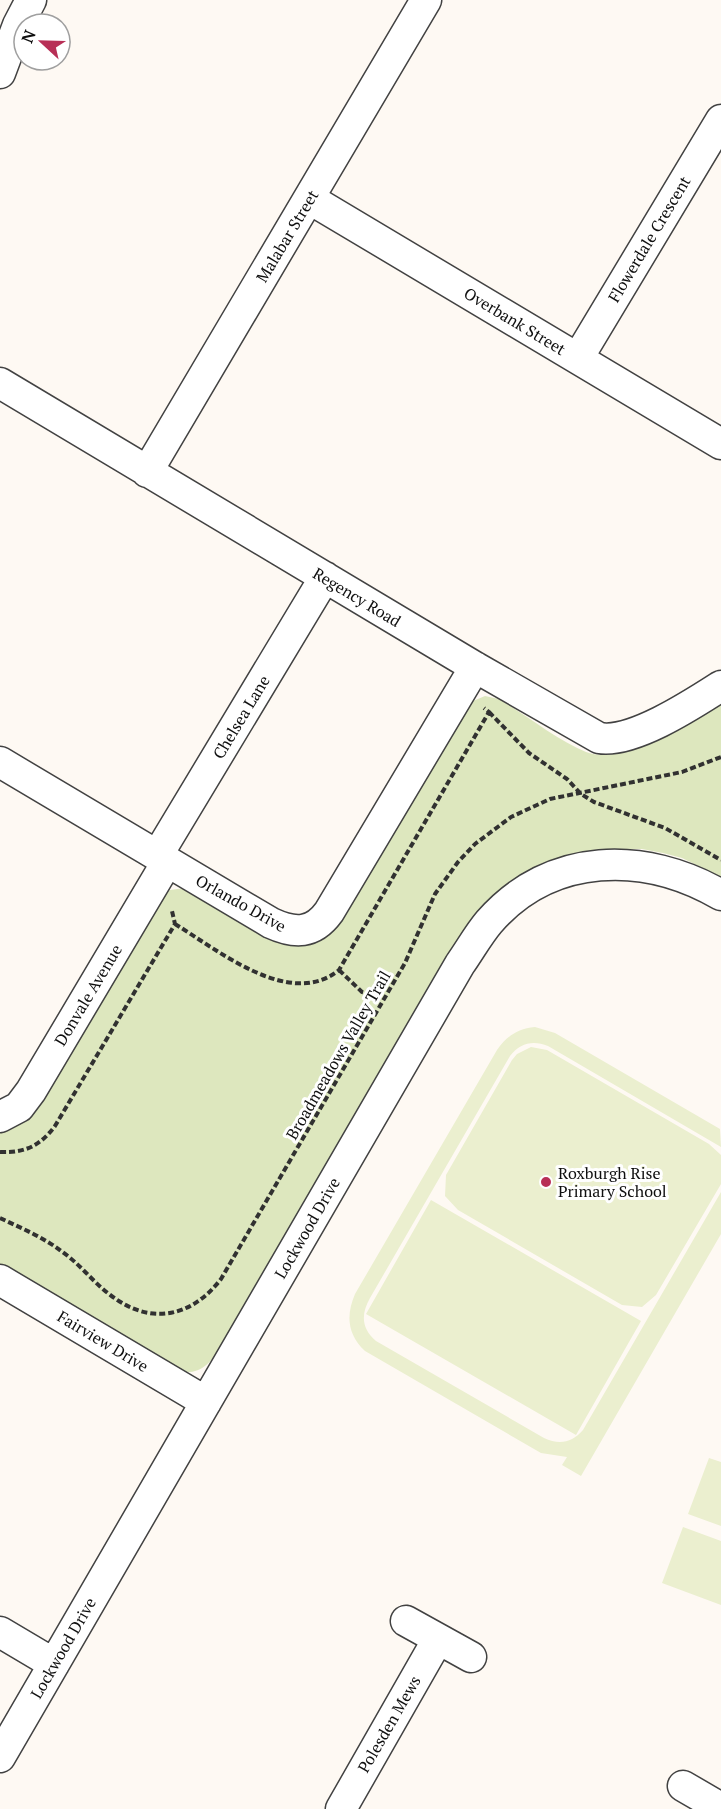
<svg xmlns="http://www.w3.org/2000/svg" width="721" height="1809" font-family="'PT Serif',serif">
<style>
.green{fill:#dde7be}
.pitch{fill:#ebefcf}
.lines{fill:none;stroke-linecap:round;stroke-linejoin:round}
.minor-casing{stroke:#424242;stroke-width:33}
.path{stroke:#313131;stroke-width:4;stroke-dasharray:6 3;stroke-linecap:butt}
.minor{stroke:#fff;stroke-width:30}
.poi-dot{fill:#b82f56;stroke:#fff;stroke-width:2}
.labels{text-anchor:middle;stroke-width:6;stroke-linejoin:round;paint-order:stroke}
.street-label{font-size:16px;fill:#0f0f0f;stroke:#fff}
.poi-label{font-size:16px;fill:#0f0f0f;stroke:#fff;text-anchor:start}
</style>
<rect width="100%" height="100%" fill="#fef9f3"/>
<path class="green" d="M485 696 499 699C526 715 557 740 586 752 624 767 688 721 721 702V877L682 858 663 853 642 849H600L554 861 468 925 221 1347C210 1364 199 1376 178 1371L0 1267V1132L22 1123 29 1115 161 897 170 890 185 888 285 942 301 945 323 938 463 713 473 701Z"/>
<path class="pitch" d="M535 1027 555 1033 720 1129 721 1147 548 1046C533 1040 520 1043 510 1056L370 1298C361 1314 361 1328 376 1341L544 1438C559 1445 572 1443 583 1430L721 1192V1234L581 1476 562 1465 567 1457 541 1453 365 1351C347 1334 346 1315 355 1294L497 1050C507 1036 517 1029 535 1027Z
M531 1047 547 1050 709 1144 721 1155V1184L656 1295 642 1307 622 1305 458 1210 445 1196 446 1175 512 1060 517 1054Z
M431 1200 641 1321 576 1435 366 1314Z
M709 1458 721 1462V1526L688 1514Z
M683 1527 721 1541V1605L662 1583Z"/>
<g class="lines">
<g class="minor-casing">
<path id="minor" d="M0 73 18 25 31 0
M310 199 721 444
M578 358 721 120
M0 383 475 667 599 738C632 744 693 704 721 686
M147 472 426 0
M0 762 271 923C295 934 313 934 329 912L475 667
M157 856 325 577
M0 1117 19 1107 31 1091 167 862
M0 1280 206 1402
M406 1621 471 1657
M0 1632 54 1664
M0 1757 460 964C470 950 478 935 489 922 551 851 645 851 721 895
M683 1786 721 1808
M341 1809 438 1639"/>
</g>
<path class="path" d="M489 712 529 753 567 779 581 794 594 802 665 828 721 860
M175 924C218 950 290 1010 339 970L489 712 484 708
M339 970 362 992 385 998
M0 1152C25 1153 40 1146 55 1126L175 924 172 911
M0 1218C21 1228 43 1237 61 1251 79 1263 92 1281 109 1294 149 1326 191 1318 221 1279L405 963 435 894 458 862 475 844 511 817 550 799 682 772 721 757"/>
<use href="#minor" class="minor"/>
</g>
<circle class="poi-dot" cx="546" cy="1182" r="6"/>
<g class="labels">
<g class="street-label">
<text transform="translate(287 236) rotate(-59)" y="6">Malabar Street</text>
<text transform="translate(649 239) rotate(-59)" y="6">Flowerdale Crescent</text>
<text transform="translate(515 321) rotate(31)" y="6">Overbank Street</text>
<text transform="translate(357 597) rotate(31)" y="6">Regency Road</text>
<text transform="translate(241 717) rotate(-59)" y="6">Chelsea Lane</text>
<text transform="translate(241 903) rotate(29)" y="6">Orlando Drive</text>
<text transform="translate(88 995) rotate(-59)" y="6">Donvale Avenue</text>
<text transform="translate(338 1055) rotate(-60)" y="6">Broadmeadows Valley Trail</text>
<text transform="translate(307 1228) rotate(-60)" y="6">Lockwood Drive</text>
<text transform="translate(103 1341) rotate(31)" y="6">Fairview Drive</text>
<text transform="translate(63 1648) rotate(-60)" y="6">Lockwood Drive</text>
<text transform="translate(389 1724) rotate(-60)" y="6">Polesden Mews</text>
</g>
<g class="poi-label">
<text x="558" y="1179">Roxburgh Rise<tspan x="558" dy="18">Primary School</tspan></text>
</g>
</g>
<g transform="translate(42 42) rotate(292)"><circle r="28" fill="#ffffff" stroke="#9f9f9f" stroke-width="1.5"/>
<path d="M0-4.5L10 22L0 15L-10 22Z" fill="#b82f56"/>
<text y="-9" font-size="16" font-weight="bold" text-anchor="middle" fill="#0f0f0f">N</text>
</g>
</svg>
